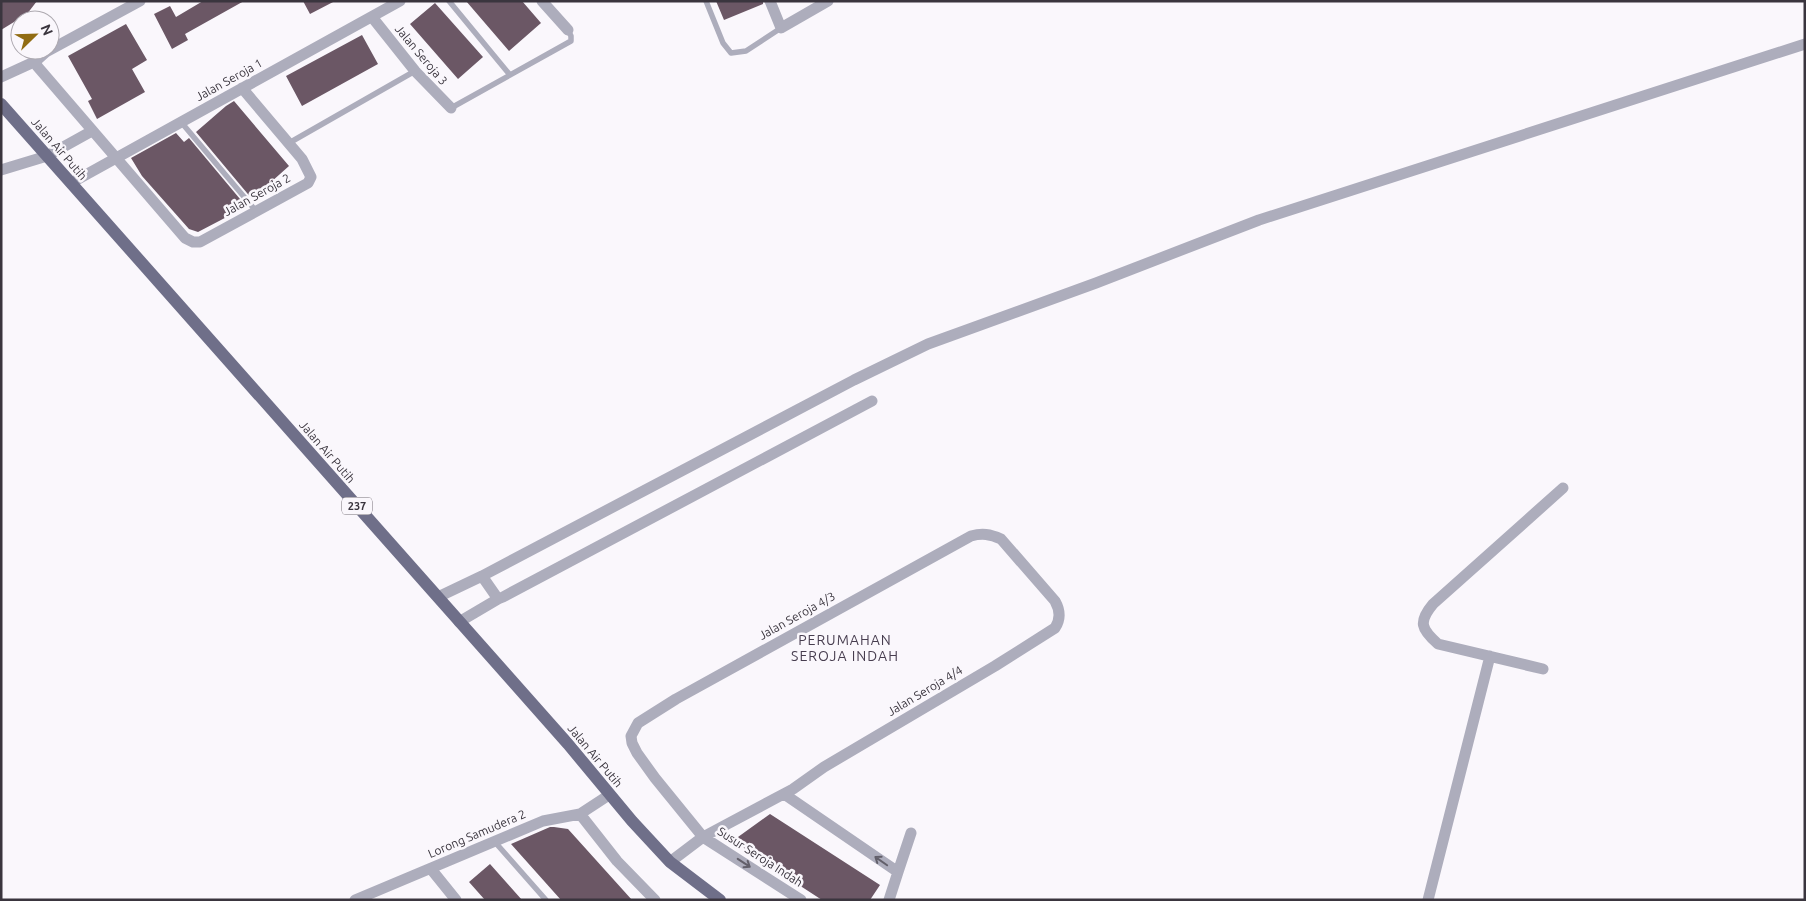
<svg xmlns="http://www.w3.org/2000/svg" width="1806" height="901" font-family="Ubuntu,sans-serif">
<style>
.building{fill:#6b5765}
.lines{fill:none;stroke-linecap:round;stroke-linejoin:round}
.lane{stroke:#adadbc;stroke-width:5.5}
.street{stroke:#adadbc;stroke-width:11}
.primary{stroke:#6f6f89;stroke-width:12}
.oneway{stroke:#625f6a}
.labels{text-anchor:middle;stroke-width:5;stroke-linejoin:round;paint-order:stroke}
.shield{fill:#faf7fc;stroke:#746f77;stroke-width:1}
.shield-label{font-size:11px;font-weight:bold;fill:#3a353e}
.street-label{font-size:12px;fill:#3a353e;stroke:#faf7fc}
.neighbourhood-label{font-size:14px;letter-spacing:1px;fill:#473d4f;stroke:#faf7fc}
</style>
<rect width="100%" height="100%" fill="#faf7fc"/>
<path class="building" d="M1 1H37L27 14 1 30Z
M203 1H244L185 34 188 40 172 49 154 14 170 6 176 17Z
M303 1H335L310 14Z
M466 1H522L541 23 509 51Z
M716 1H763V4L724 20Z
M435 3 483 57 458 79 410 24Z
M126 24 147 60 132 69 145 92 97 119 88 101 92 99 68 56Z
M362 35 378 64 302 106 286 76Z
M234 101 289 166 252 199 196 132 226 106Z
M176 133 184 142 189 138 245 205 241 208 242 209 198 232 189 229 142 176 131 158Z
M770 814 880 885 870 900H822L745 850 738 837Z
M550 827H554L568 829 632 900H561L511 844Z
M490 864 522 900H485L469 882Z"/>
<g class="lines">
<path class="lane" d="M449 1 510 75
M706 1 723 43 731 53 746 51 781 28
M451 108 571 41V36L568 30
M181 122 256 211
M289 143 415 71
M494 841 546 900"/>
<path class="street" d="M140 1 46 52 36 61 37 66 185 238 193 242H200L308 183 311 177 302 159 242 88
M542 1 568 30
M770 1 781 28 828 1
M372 17 415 71 451 108
M1 77 36 61
M1 170 47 156 92 131
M71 183 400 1
M482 576 498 599 503 597 872 401
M438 597 482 576 854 380 928 344 1096 283 1259 220 1805 44
M459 622 498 599
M1543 669 1438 644C1421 629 1418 622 1433 604L1563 488
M784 794 898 872 889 900
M580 814 617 861 655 900
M670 862 703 837 793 789 824 767 995 666 1055 628C1061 619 1060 610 1055 601L1001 539C990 534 982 533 971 536L676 699 638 723 631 736 632 743 637 753 655 778 703 837 801 900
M431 869 456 900
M898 872 911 833
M355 900 543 821 580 814 609 795
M1428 900 1490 656"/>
<path class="primary" d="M1 104 568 744 632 821 670 862 720 900"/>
</g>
<defs><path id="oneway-shaft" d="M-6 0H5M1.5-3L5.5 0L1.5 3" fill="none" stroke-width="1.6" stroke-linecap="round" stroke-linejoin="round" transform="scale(1.25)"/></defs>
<g class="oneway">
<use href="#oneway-shaft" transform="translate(881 861) rotate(-145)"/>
<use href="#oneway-shaft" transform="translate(744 863) rotate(33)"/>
</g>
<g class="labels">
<rect class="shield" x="342" y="497.5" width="30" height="17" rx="4"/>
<g class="shield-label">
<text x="357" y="510">237</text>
</g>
<g class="street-label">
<text transform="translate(421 55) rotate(50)" y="4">Jalan Seroja 3</text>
<text transform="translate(229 80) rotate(-29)" y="4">Jalan Seroja 1</text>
<text transform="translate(59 149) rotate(49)" y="4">Jalan Air Putih</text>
<text transform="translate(257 195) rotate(-29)" y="4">Jalan Seroja 2</text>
<text transform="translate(327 452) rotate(49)" y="4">Jalan Air Putih</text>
<text transform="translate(797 616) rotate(-29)" y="4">Jalan Seroja 4/3</text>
<text transform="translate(925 691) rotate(-31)" y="4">Jalan Seroja 4/4</text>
<text transform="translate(595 756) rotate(50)" y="4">Jalan Air Putih</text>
<text transform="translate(477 834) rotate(-23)" y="4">Lorong Samudera 2</text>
<text transform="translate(760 857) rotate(33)" y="4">Susur Seroja Indah</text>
</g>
<g class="neighbourhood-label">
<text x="845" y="645">PERUMAHAN<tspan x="845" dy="16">SEROJA INDAH</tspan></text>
</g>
</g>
<rect width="1806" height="901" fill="none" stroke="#3a353e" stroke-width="5"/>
<g transform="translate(35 35) rotate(67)"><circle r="24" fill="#faf7fc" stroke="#ada9b0"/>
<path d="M0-4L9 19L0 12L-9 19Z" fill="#916c13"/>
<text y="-8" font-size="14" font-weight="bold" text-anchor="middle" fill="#3a353e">N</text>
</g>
</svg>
